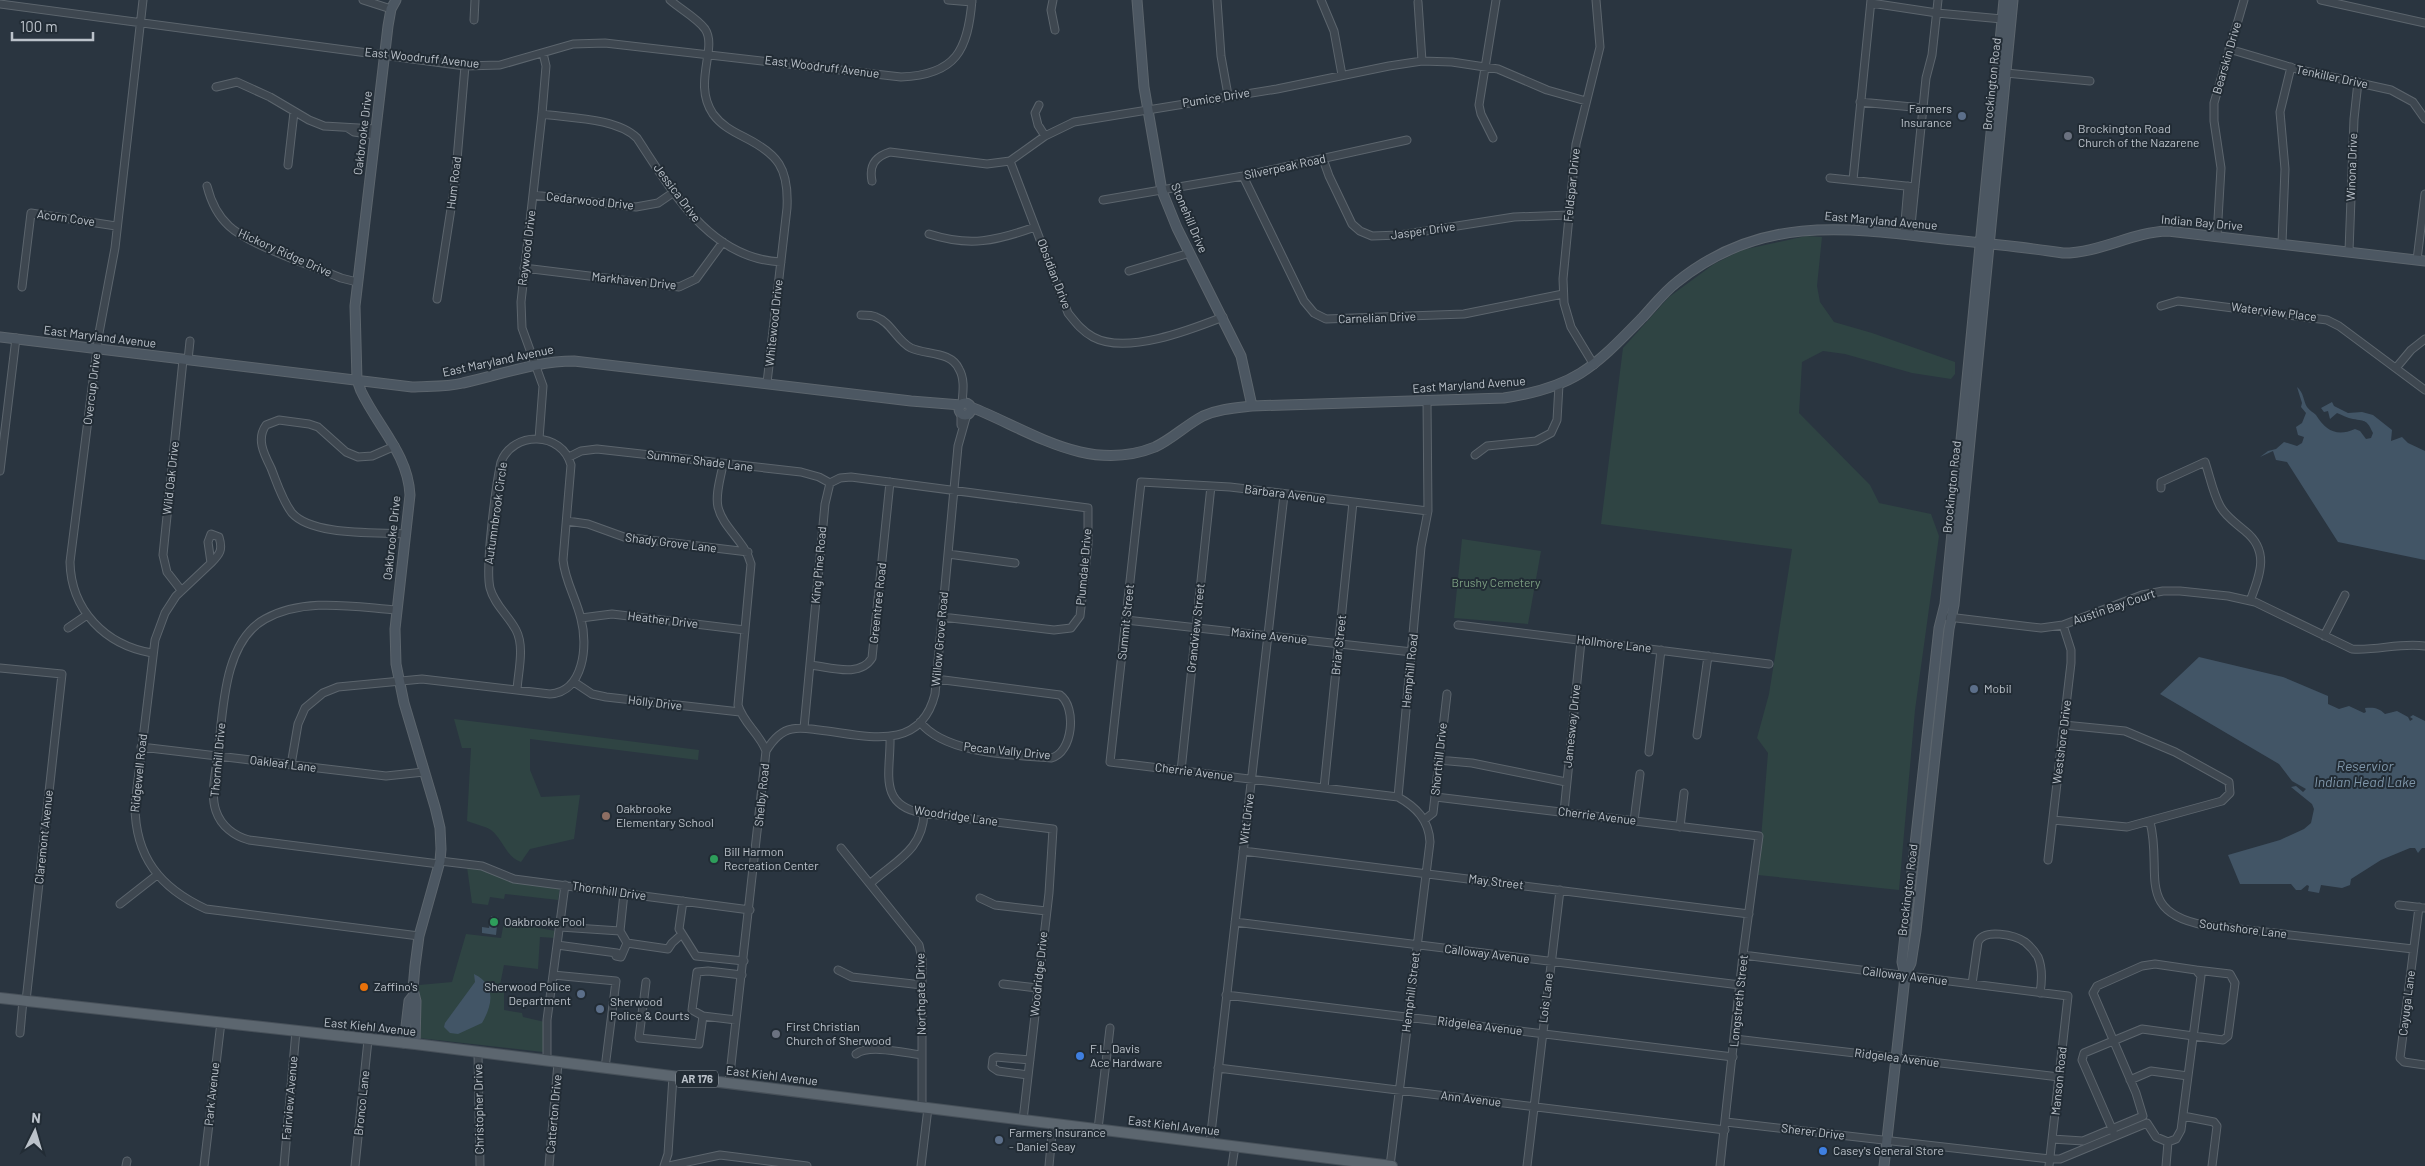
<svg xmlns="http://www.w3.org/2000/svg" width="2425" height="1166" font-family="Barlow,sans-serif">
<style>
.green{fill:#2f4443}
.water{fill:#425566}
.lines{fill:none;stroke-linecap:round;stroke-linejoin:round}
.street-casing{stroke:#5c656d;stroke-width:9}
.secondary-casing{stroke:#5c656d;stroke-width:11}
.primary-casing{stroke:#475059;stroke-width:12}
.street{stroke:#3e4750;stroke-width:7}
.secondary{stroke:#4c5762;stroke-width:9}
.primary{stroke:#5c666f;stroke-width:10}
.service-dot{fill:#5c6f8a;stroke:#222c35;stroke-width:2}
.worship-dot{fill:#6b7280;stroke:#222c35;stroke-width:2}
.education-dot{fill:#8d6e63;stroke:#222c35;stroke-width:2}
.leisure-dot{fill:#2e9e5b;stroke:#222c35;stroke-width:2}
.food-dot{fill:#e8710a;stroke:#222c35;stroke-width:2}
.shop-dot{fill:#3f7fe0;stroke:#222c35;stroke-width:2}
.labels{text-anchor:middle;stroke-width:4;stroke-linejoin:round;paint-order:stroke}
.shield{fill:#222c35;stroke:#8d959d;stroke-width:1}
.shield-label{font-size:11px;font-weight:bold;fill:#bbc2ca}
.street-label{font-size:12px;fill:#bbc2ca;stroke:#222c35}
.poi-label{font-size:12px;fill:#bbc2ca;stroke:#222c35;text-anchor:start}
.park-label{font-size:12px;fill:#7b9d80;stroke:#222c35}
.water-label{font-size:14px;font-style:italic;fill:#7f96a9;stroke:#222c35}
</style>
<rect width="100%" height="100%" fill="#2a3540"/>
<path class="green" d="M1806 236 1822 237 1817 286 1820 302 1834 322 1872 333 1955 362V374L1951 379 1912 373 1845 354 1823 351 1802 362 1799 413 1870 485 1879 503 1931 514 1939 536 1915 710 1899 890 1758 875 1768 753 1757 738 1769 694 1792 549 1601 524 1623 348 1669 297 1714 264 1742 250Z
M1462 539 1541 551 1528 624 1454 618Z
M454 719 699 750 698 760 530 739V770L541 797 580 795 574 839 530 849 521 862C506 857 503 839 491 830 485 826 474 824 467 821L471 748H462Z
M467 867 489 872 511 882 560 888 558 900 505 894 504 899 490 897 488 905 472 903Z
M504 922 556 931 555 938 540 937 538 969 504 965 499 990 504 992V1010L522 1013 523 1017 545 1022 543 1052 419 1038V985L452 982 466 934 501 938Z"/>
<path class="water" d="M2297 387C2304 393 2303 400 2307 407 2310 411 2313 412 2316 415 2326 431 2337 437 2355 429L2360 431 2366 439 2371 438 2373 433C2367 420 2366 421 2353 419 2347 418 2343 415 2337 413L2330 419 2328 411 2324 412 2321 408 2332 402 2334 406 2348 413 2362 412 2373 415 2392 430 2391 441 2402 437 2408 443 2425 451V560L2338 542 2287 462 2276 460 2273 451 2260 457 2268 451 2276 449 2284 442 2297 446 2302 443 2304 437 2298 435 2296 427 2302 423 2306 413 2301 407 2302 403Z
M2199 657 2283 677 2328 696V704L2339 709 2349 706 2364 713 2366 712 2365 708C2374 707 2379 708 2385 714L2397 711 2408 717 2410 721 2413 719 2410 717 2413 715 2425 721V848H2422L2418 853 2415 848H2410L2381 860 2351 879 2350 885 2342 888 2321 885 2319 893 2308 891 2309 886 2307 885 2301 890H2296L2291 884H2240L2228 855 2280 840 2304 829 2311 823 2314 809 2312 804 2291 787 2296 786 2303 792 2306 789 2292 781 2279 764 2160 694Z
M491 916 498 917 496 935 482 933V927L489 928Z
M474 974C496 985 493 1004 482 1023L458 1034 450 1033 444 1027 445 1023 475 982Z"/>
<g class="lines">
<g class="street-casing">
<path id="street" d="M143 0 115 248 99 333 70 562C71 610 105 645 152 653
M363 0 391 9
M670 0C680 9 697 18 705 29 718 48 692 83 713 114 721 125 732 131 744 137 778 154 789 168 787 208L767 383
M948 0 972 2
M1053 0 1051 10 1055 30
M1217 0 1221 56 1228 95
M1321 0 1334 31 1342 75
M2321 0 2425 23
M1418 2 1422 61
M1871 3 1937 13 2002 19
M0 4 465 66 500 65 573 44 605 43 901 77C956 75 968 50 972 0
M474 20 475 0
M2229 49 2300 70 2391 90 2413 102 2425 119
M2006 73 2090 81
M216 87 237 82 270 97 309 120 324 126 376 129
M1860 102 1923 108
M1039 105 1035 113 1038 125 1045 136
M542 114C570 118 617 118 637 138 672 191 710 259 781 262
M348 128 354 132 375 135
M1493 138 1481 114 1479 105 1496 0
M1323 159 1329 176 1352 224 1360 231 1372 236 1400 235 1514 217 1569 215
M1010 161 1068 313C1076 323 1082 331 1093 337 1126 355 1190 330 1223 317
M288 165 294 112
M1243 176 1304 301 1314 313 1326 319 1464 314 1563 294
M1830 178 1915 187
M1853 180 1871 0
M872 181C869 166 874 157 890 152L987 164 1010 161 1045 136 1074 122 1277 89 1389 66 1422 61 1452 62 1498 69 1547 90 1586 101
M207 186C211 202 217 215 229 226 249 245 313 266 341 278L357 282
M533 195 636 207 658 203 674 192
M1103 200 1243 176 1407 140
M929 234C970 247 996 241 1035 227
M1904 234 1908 186
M1910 235 1926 78 1932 55 1938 0
M2217 236 2221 168 2214 121V103L2244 0
M2282 243 2285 169 2280 112 2291 67
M2349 251 2354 119 2358 82
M2417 260 2425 194
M524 268 679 287 696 279 723 242
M1129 271 1190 253
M22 287 31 213 116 226
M437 299 455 183 465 66
M2161 306 2178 301 2327 320 2339 326 2425 390
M861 315C865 315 872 315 876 317 891 322 897 341 911 348 926 355 951 351 959 369 965 379 963 392 962 403
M188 360 190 341
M1594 365 1571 327 1564 303 1563 279 1576 144 1600 47 1596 0
M2396 368 2411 350 2425 339
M961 413V425
M539 439 543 386 522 328 521 302 542 114 546 66 543 53
M395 446 372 456 358 457 346 452 318 427 309 424 279 420 266 425C256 439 264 454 271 468 277 483 282 500 292 513 312 536 376 532 406 534
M1475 455 1487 446 1536 441 1551 433 1557 420 1559 385
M569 457 581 451 597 449 801 472 819 477 830 483
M723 464C721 477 715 494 718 507 723 528 745 541 751 564L738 705C743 723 760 734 766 751L729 1083
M0 471 16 338
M2161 488V482L2205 462C2210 477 2213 493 2220 506 2226 517 2236 523 2245 531 2270 551 2260 575 2250 601
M567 521 588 524 624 537 748 552
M211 534 219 537C223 550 220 554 211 563L208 542Z
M948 554 1015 563
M211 563 176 596 165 613 155 640 135 805C135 857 160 888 206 909L419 936
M181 590 167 572 163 555 183 360
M397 610C354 607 305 597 265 619 223 642 223 712 218 754 216 772 210 794 216 811 221 826 234 836 249 840L439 864
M1948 617 2041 628 2063 625 2142 595 2163 591H2180L2228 596 2255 602 2352 649C2377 651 2401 642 2425 646
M581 618 612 614 745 630
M1126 620 1412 652
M1458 625 1769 664
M68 628 87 615
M2324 636 2345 595
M810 665C830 667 860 678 872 658L890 482
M0 668 62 674 26 1001
M574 682 592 694 606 697 740 712
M920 722C945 754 1013 755 1051 758 1073 753 1077 707 1060 695L936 679
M804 728 825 504 830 483 840 478 851 477 1088 508V544L1080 616 1071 628 1054 630 942 617
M1697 735 1708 656
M890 738C891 770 877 805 922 813L1053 829 1049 893 1023 1120
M141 747 386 776 424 772
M766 751C772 741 781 731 792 729 801 727 810 729 819 730 864 735 920 754 935 694L958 446 967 414
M1649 752 1661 650
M1438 760 1472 763 1566 782
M291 765 298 724 305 708 323 693 338 687 422 679 550 694C584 692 588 645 581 619 576 598 565 581 563 560L571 465C562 431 513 431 501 462 496 485 485 567 490 588 494 604 508 615 516 630 525 647 518 672 517 690
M1181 771 1211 486
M1324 788 1353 502
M1398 797 1421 547 1428 511 1427 401
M1436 797 1759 836 1743 955 1720 1166
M1564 812 1581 641
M1424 820 1433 813 1447 694
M2053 820 2127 827 2222 801 2230 793 2229 782 2222 778 2175 752 2125 731 2064 725
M1634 821 1640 774
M2150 822C2163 871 2134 912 2204 925L2413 949
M1680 827 1684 793
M841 848 919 945 922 959V1107
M1243 851 1749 914
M2048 860 2071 663V650L2063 625
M440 861 482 866 514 879 750 910
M871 883C895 861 923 850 924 813
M624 893 620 931 627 943
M980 898 995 905 1046 911
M683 901 679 929 696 956 744 961
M120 904 157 875
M2399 905 2425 908
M2419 907 2400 1058 2404 1062 2425 1065
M1235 922 1740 985
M560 927 620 931
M557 945 617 953 616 956 621 957 627 943 668 949 672 943 682 934
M1743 955 2068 996 2049 1166
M838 970 852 977 922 985
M553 975 616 981 605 1068
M646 982 639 1038 699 1044 703 1016
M1003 984 1037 988
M1972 984 1978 942C1984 928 2015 935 2025 942 2030 946 2035 952 2038 957 2043 969 2042 981 2040 993
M1226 995 1733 1057
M736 1020 703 1016 692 1010 697 972 708 971 742 975
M20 1033 23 1000
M1735 1039 2059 1077
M478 1053 480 1166
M856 1054C869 1044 905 1053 922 1055
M547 1061V1020L565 885
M1218 1068 1725 1130
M1028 1075 998 1071 992 1067 993 1059 996 1057 1030 1060
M2130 1080 2151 1071 2188 1076
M2183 1116 2214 1122 2217 1126 2212 1166
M1726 1122 2050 1159H2060L2147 1123 2156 1137 2168 1142 2176 1139 2181 1130 2201 976 2196 970 2155 964 2142 966 2097 986 2093 993 2136 1093 2143 1116 2083 1141 2052 1139
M1098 1129 1110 1028
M2113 1131 2082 1060 2084 1053 2142 1029 2223 1040 2228 1036 2235 983 2230 974 2196 970
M1210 1142 1284 495
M126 1166 127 1161
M204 1166 221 1022
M284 1166 296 1031
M355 1166 368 1040
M549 1166 558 1063
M664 1166 668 1154 673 1076
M669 1166 720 1155 807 1166
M921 1166 928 1108
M1049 1166 1053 1123
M1232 1166 1235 1146
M1390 1166 1430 842C1429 820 1416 807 1398 797L1110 762 1141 482 1230 487 1428 511
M1527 1166 1560 890
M2166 1166 2168 1142"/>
</g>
<g class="secondary-casing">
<path id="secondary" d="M396 0 391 9 388 26 355 306 357 380 361 391C378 427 408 454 410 495L395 629 396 664 404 703 435 807 440 828 441 849 440 861 419 936 415 966 413 989 416 1001 415 1044
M1137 0 1144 87 1162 191 1177 228 1241 356 1252 406
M0 337 412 387C429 386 447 387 463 383 500 375 536 361 574 361L911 401 961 405
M959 409a6 6 0 1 1 12 0a6 6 0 1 1-12 0Z
M971 407C1031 431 1088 474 1155 447 1172 439 1186 425 1203 416 1219 409 1235 408 1252 406L1504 398C1576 387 1594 367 1643 317 1654 305 1664 292 1677 282 1760 215 1845 227 1944 239 1983 243 2024 247 2063 253 2100 253 2132 232 2168 231L2425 261
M1905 975 1911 963 1916 931 1949 629 1954 605 2013 0
M404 1043 409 1001 413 996
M1884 1166 1904 986 1905 975 1902 962 1939 628 1945 604 2004 0"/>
</g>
<g class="primary-casing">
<path id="primary" d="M0 998 415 1044 1392 1166"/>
</g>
<use href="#street" class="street"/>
<use href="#secondary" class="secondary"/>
<use href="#primary" class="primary"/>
</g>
<g class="service-dot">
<circle cx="1962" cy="116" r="5"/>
<circle cx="1974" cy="689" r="5"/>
<circle cx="581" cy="994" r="5"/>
<circle cx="600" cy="1009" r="5"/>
<circle cx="999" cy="1140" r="5"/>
</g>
<g class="worship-dot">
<circle cx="2068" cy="136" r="5"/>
<circle cx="776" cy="1034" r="5"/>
</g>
<circle class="education-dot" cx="606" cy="816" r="5"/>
<g class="leisure-dot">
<circle cx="714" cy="859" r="5"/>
<circle cx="494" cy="922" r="5"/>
</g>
<circle class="food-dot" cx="364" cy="987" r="5"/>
<g class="shop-dot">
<circle cx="1080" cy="1056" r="5"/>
<circle cx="1823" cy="1151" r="5"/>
</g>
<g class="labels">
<rect class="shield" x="676" y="1070.5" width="42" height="17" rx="4"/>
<g class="shield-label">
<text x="697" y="1083">AR 176</text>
</g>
<g class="street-label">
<text transform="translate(422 58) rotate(6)" y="4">East Woodruff Avenue</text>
<text transform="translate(2227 58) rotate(-74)" y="4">Bearskin Drive</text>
<text transform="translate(822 67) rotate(7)" y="4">East Woodruff Avenue</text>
<text transform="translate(2332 77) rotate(12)" y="4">Tenkiller Drive</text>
<text transform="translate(1992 84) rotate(-84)" y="4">Brockington Road</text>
<text transform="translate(1216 98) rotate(-9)" y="4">Pumice Drive</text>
<text transform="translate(363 133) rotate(-83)" y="4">Oakbrooke Drive</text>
<text transform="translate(1285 167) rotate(-12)" y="4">Silverpeak Road</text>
<text transform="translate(2352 167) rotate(-88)" y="4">Winona Drive</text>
<text transform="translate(454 183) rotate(-83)" y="4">Hum Road</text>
<text transform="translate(1572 185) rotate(-84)" y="4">Feldspar Drive</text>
<text transform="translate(677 193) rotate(53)" y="4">Jessica Drive</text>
<text transform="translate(590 201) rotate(6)" y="4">Cedarwood Drive</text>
<text transform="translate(66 218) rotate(8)" y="4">Acorn Cove</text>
<text transform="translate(1189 218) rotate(67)" y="4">Stonehill Drive</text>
<text transform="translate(1881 221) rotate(5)" y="4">East Maryland Avenue</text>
<text transform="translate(2202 223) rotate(5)" y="4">Indian Bay Drive</text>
<text transform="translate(1423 231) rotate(-8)" y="4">Jasper Drive</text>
<text transform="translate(527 248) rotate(-83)" y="4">Raywood Drive</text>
<text transform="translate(285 253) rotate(24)" y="4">Hickory Ridge Drive</text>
<text transform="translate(1054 274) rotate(69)" y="4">Obsidian Drive</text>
<text transform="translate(634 281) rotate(6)" y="4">Markhaven Drive</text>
<text transform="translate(2274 312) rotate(7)" y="4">Waterview Place</text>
<text transform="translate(1377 318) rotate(-2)" y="4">Carnelian Drive</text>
<text transform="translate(774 323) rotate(-84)" y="4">Whitewood Drive</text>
<text transform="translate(100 337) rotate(7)" y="4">East Maryland Avenue</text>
<text transform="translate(498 361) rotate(-12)" y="4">East Maryland Avenue</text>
<text transform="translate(1469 385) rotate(-4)" y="4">East Maryland Avenue</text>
<text transform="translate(92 389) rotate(-83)" y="4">Overcup Drive</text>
<text transform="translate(700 461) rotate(7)" y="4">Summer Shade Lane</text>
<text transform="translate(171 478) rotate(-84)" y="4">Wild Oak Drive</text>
<text transform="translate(1952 487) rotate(-84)" y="4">Brockington Road</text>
<text transform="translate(1285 494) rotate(7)" y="4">Barbara Avenue</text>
<text transform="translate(496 513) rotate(-82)" y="4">Autumnbrook Circle</text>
<text transform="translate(392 538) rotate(-84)" y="4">Oakbrooke Drive</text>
<text transform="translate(671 543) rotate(7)" y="4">Shady Grove Lane</text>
<text transform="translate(819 565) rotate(-85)" y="4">King Pine Road</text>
<text transform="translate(1084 567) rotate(-85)" y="4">Plumdale Drive</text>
<text transform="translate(878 603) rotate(-84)" y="4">Greentree Road</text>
<text transform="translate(2114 607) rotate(-19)" y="4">Austin Bay Court</text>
<text transform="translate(663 620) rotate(7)" y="4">Heather Drive</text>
<text transform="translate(1126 622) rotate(-84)" y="4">Summit Street</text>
<text transform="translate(1196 628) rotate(-84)" y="4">Grandview Street</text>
<text transform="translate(1269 636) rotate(6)" y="4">Maxine Avenue</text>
<text transform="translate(940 639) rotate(-85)" y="4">Willow Grove Road</text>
<text transform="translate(1614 644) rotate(7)" y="4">Hollmore Lane</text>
<text transform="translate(1339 645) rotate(-84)" y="4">Briar Street</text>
<text transform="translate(1410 671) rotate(-84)" y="4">Hemphill Road</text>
<text transform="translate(655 703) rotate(7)" y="4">Holly Drive</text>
<text transform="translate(1572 726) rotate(-84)" y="4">Jamesway Drive</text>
<text transform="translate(2062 742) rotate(-83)" y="4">Westshore Drive</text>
<text transform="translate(1007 751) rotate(6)" y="4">Pecan Vally Drive</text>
<text transform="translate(1439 759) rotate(-84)" y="4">Shorthill Drive</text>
<text transform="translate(218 760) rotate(-85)" y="4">Thornhill Drive</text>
<text transform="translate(283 764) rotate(7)" y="4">Oakleaf Lane</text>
<text transform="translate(1194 772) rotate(7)" y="4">Cherrie Avenue</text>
<text transform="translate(139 773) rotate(-84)" y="4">Ridgewell Road</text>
<text transform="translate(762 795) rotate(-84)" y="4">Shelby Road</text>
<text transform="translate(956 816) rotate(8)" y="4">Woodridge Lane</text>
<text transform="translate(1597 816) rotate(7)" y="4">Cherrie Avenue</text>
<text transform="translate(1247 819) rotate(-83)" y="4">Witt Drive</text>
<text transform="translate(44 837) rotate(-84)" y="4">Claremont Avenue</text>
<text transform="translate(1496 882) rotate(7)" y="4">May Street</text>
<text transform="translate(1908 890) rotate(-83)" y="4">Brockington Road</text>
<text transform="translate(609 891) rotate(8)" y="4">Thornhill Drive</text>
<text transform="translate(2243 929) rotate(7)" y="4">Southshore Lane</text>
<text transform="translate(1487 954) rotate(7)" y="4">Calloway Avenue</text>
<text transform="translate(1039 974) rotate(-84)" y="4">Woodridge Drive</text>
<text transform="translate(1905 976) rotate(7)" y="4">Calloway Avenue</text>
<text transform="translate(1411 992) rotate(-83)" y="4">Hemphill Street</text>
<text transform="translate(921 994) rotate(-91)" y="4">Northgate Drive</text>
<text transform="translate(1546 998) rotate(-83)" y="4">Lois Lane</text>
<text transform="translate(1739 1001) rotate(-84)" y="4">Longstreth Street</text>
<text transform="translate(2407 1003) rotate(-83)" y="4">Cayuga Lane</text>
<text transform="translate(1480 1026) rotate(7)" y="4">Ridgelea Avenue</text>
<text transform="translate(370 1027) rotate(6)" y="4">East Kiehl Avenue</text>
<text transform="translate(1897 1058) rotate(7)" y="4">Ridgelea Avenue</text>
<text transform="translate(772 1076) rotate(7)" y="4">East Kiehl Avenue</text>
<text transform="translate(2059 1081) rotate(-84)" y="4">Manson Road</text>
<text transform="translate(212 1094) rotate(-84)" y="4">Park Avenue</text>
<text transform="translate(290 1098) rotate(-85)" y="4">Fairview Avenue</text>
<text transform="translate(1471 1099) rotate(7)" y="4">Ann Avenue</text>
<text transform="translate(362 1103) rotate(-84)" y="4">Bronco Lane</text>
<text transform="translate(479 1109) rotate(-91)" y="4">Christopher Drive</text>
<text transform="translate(554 1114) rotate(-85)" y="4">Catterton Drive</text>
<text transform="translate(1174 1126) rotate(7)" y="4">East Kiehl Avenue</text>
<text transform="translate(1813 1132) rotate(7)" y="4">Sherer Drive</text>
</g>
<g class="poi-label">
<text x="1952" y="113" text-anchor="end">Farmers<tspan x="1952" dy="14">Insurance</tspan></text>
<text x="2078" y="133">Brockington Road<tspan x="2078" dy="14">Church of the Nazarene</tspan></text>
<text x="1984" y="693">Mobil</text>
<text x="616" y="813">Oakbrooke<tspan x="616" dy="14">Elementary School</tspan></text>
<text x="724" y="856">Bill Harmon<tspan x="724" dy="14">Recreation Center</tspan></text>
<text x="504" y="926">Oakbrooke Pool</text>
<text x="374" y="991">Zaffino's</text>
<text x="571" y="991" text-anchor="end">Sherwood Police<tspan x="571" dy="14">Department</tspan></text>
<text x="610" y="1006">Sherwood<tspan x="610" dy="14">Police &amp; Courts</tspan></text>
<text x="786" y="1031">First Christian<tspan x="786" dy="14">Church of Sherwood</tspan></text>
<text x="1090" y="1053">F.L. Davis<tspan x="1090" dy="14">Ace Hardware</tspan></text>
<text x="1009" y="1137">Farmers Insurance<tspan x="1009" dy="14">- Daniel Seay</tspan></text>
<text x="1833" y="1155">Casey's General Store</text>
</g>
<g class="park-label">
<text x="1496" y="587">Brushy Cemetery</text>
</g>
<g class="water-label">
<text x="2365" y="771">Reservior<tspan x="2365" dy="16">Indian Head Lake</tspan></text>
</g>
</g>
<g transform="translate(35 1131) rotate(5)" stroke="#222c35" stroke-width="4" paint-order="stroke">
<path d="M0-4L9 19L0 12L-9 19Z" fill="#bbc2ca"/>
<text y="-8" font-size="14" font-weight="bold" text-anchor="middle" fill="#bbc2ca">N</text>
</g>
<path d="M12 32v8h81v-8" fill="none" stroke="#bbc2ca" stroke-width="2.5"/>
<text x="20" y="32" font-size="15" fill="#bbc2ca" stroke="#222c35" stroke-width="4" paint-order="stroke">100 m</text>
</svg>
